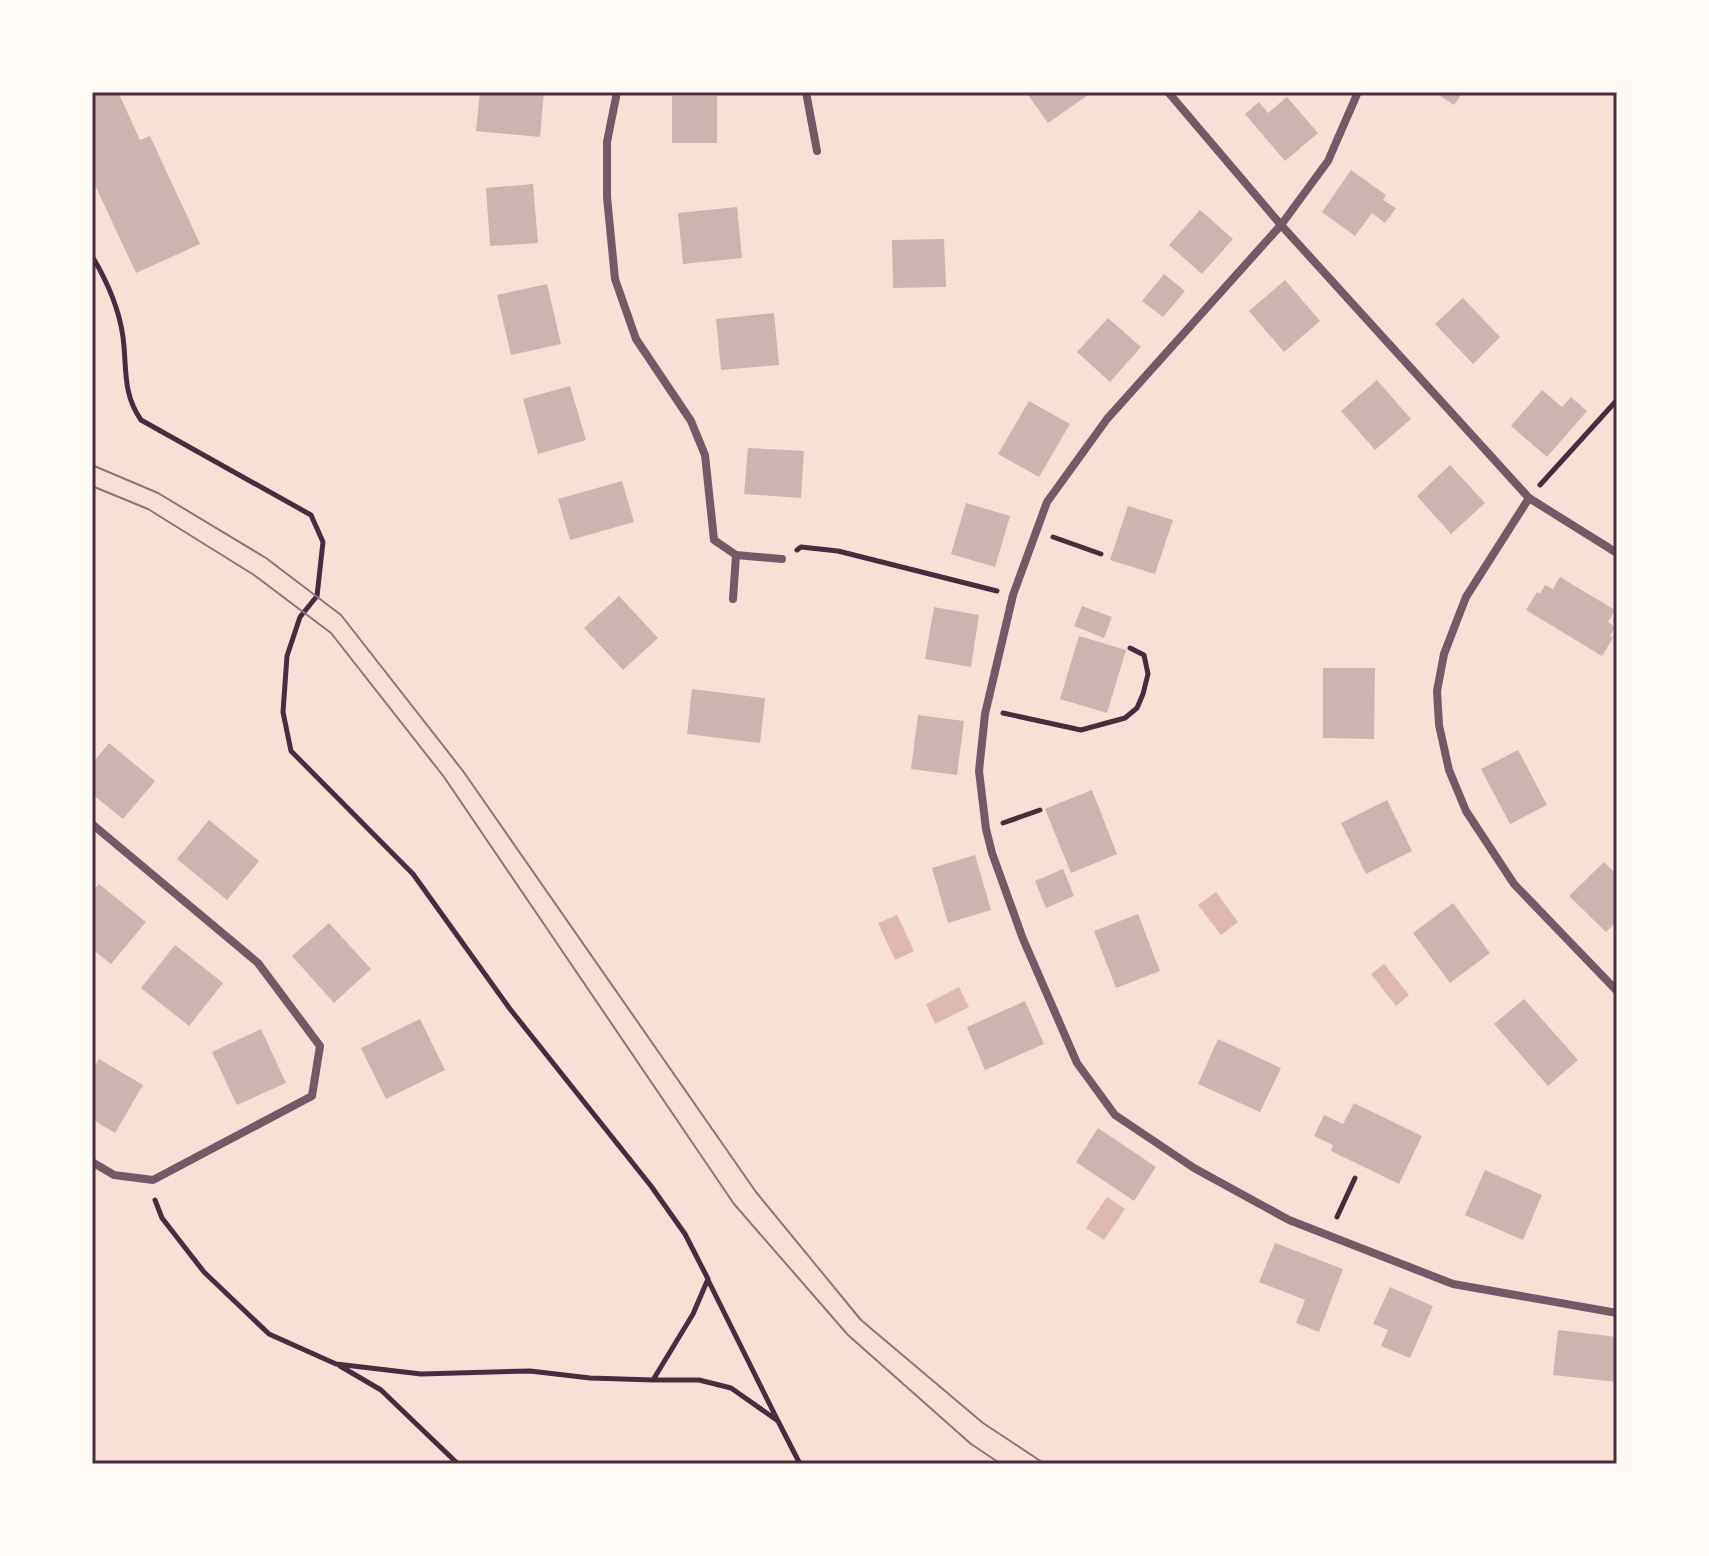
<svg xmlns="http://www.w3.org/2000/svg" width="1709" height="1556" font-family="'Exo 2',sans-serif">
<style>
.water{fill:#dcb8b0}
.building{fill:#ccb4b1}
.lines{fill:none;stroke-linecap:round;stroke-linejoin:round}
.path{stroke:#4a2c40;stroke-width:5}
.minor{stroke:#755966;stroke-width:8}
.tram{stroke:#8f747c;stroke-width:2}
.neatline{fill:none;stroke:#4a2c40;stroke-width:3}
</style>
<rect width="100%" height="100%" fill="#f7e1d7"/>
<path class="water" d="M1216 892 1238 922 1221 935 1198 905Z
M897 915 914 951 895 960 878 923Z
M1384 964 1409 995 1396 1006 1371 974Z
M959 987 969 1007 935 1024 926 1004Z
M1107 1197 1125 1209 1104 1240 1086 1228Z"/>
<path class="building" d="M92 92H118L140 140 150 136 200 244 136 273 95 185 92 187Z
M480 92H544L540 137 476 131Z
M1026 92H1086L1088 95 1048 123Z
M1434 92H1463L1454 105Z
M672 96H717V143H672Z
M1287 97 1318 133 1285 161 1245 114 1259 102 1268 113Z
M1351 170 1386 195 1383 200 1396 208 1385 223 1372 213 1355 236 1322 212Z
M533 184 538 243 490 246 486 188Z
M737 207 742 258 683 264 678 213Z
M1200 210 1233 239 1202 274 1169 245Z
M944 239 946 287 893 288 892 240Z
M1164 274 1185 291 1163 317 1142 301Z
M1285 280 1320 321 1284 352 1249 311Z
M547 284 561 344 511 355 497 295Z
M1463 298 1500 337 1473 364 1435 324Z
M774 313 779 365 721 370 716 319Z
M1108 318 1141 347 1110 382 1077 352Z
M1377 380 1411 419 1375 450 1341 411Z
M570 386 586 440 538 454 523 399Z
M1542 390 1562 407 1571 397 1587 411 1547 457 1511 426Z
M1029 401 1070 424 1039 477 998 454Z
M748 448 804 451 801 498 744 494Z
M1450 465 1485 503 1451 534 1417 496Z
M622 481 634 522 570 540 558 499Z
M966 503 1010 516 995 567 951 554Z
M1128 506 1173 520 1155 574 1110 560Z
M1560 577 1615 610 1608 622 1615 627 1610 636 1613 638 1602 656 1526 610 1537 592 1540 594 1545 585 1553 589Z
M619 596 658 638 623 670 584 628Z
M1082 606 1112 617 1104 638 1074 626Z
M934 607 979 615 971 667 925 659Z
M1079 636 1126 650 1107 713 1060 699Z
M1323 668H1375L1374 739 1323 738Z
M692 689 765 698 760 743 687 734Z
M918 715 964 721 957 775 911 769Z
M109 743 155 781 123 819 92 794V764Z
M1518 750 1547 805 1510 824 1481 769Z
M1092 790 1117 854 1071 873 1045 809Z
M1387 800 1412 851 1366 874 1341 823Z
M209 820 259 861 227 900 177 859Z
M975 855 991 910 948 923 932 868Z
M1604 862 1617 875V921L1606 932 1569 896Z
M1063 869 1074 896 1046 908 1035 881Z
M99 884 146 922 111 964 92 949V892Z
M1453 903 1490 953 1450 983 1413 933Z
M1138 914 1160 971 1116 988 1094 931Z
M329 923 371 969 334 1003 292 956Z
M175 945 223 983 189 1026 141 988Z
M1524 999 1578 1060 1548 1086 1494 1024Z
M1025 1001 1044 1044 985 1070 967 1027Z
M420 1019 445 1070 386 1099 361 1048Z
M261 1029 286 1083 237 1105 212 1052Z
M1218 1039 1281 1068 1260 1112 1198 1084Z
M99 1059 143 1085 115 1133 92 1119V1071Z
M1354 1103 1422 1136 1399 1184 1331 1151 1333 1145 1314 1136 1324 1115 1343 1124Z
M1098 1128 1156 1167 1134 1201 1076 1162Z
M1485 1170 1542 1195 1523 1240 1465 1215Z
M1275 1243 1343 1269 1319 1332 1296 1323 1305 1300 1259 1282Z
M1390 1287 1433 1306 1410 1358 1381 1346 1388 1330 1373 1324Z
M1558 1330 1617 1337V1382L1553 1375Z"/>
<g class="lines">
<path class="path" d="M92 256C107 281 119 308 123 337 127 367 122 393 141 420L311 515 323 542 317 596 300 617 287 656 283 712 291 751 413 874 510 1009 651 1186 685 1234 708 1279 693 1314 653 1380 590 1378 530 1371 421 1374 336 1364 269 1334 204 1272 162 1218 155 1200
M1540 485 1617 400
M1053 537 1101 554
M797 550 801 547 838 551 997 591
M1003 713 1081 730 1125 718 1137 708 1143 694 1148 674 1144 655 1130 648
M1003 823 1040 810
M1337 1217 1355 1178
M340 1366 381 1390 458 1464
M653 1380H699L731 1388 778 1421 708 1280
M778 1421 800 1464"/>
<path class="minor" d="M617 92 607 142V197L615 279 636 339 691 421 705 455 714 540 736 555 782 559
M806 92 817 151
M1168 92 1281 225 1529 498 1617 553
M1358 92 1328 161 1281 225 1107 419 1047 502 1013 595 985 714 979 771 986 829 992 853 1023 939 1077 1063 1115 1115 1194 1168 1289 1220 1453 1284 1617 1313
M1529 498 1466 597 1444 654 1437 691 1439 725 1449 770 1466 811 1514 884 1617 991
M733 599 736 555
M92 824 258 963 320 1046 312 1096 153 1180 114 1175 92 1162"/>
<path class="tram" d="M92 465 158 493 266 558 341 615 463 771 756 1192 861 1320 983 1423 1045 1464
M92 486 148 509 254 575 331 633 444 777 734 1204 848 1335 971 1444 1001 1464"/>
</g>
<rect width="1709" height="1556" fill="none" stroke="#fffaf5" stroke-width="188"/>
<rect x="94" y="94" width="1521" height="1368" class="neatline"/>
</svg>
